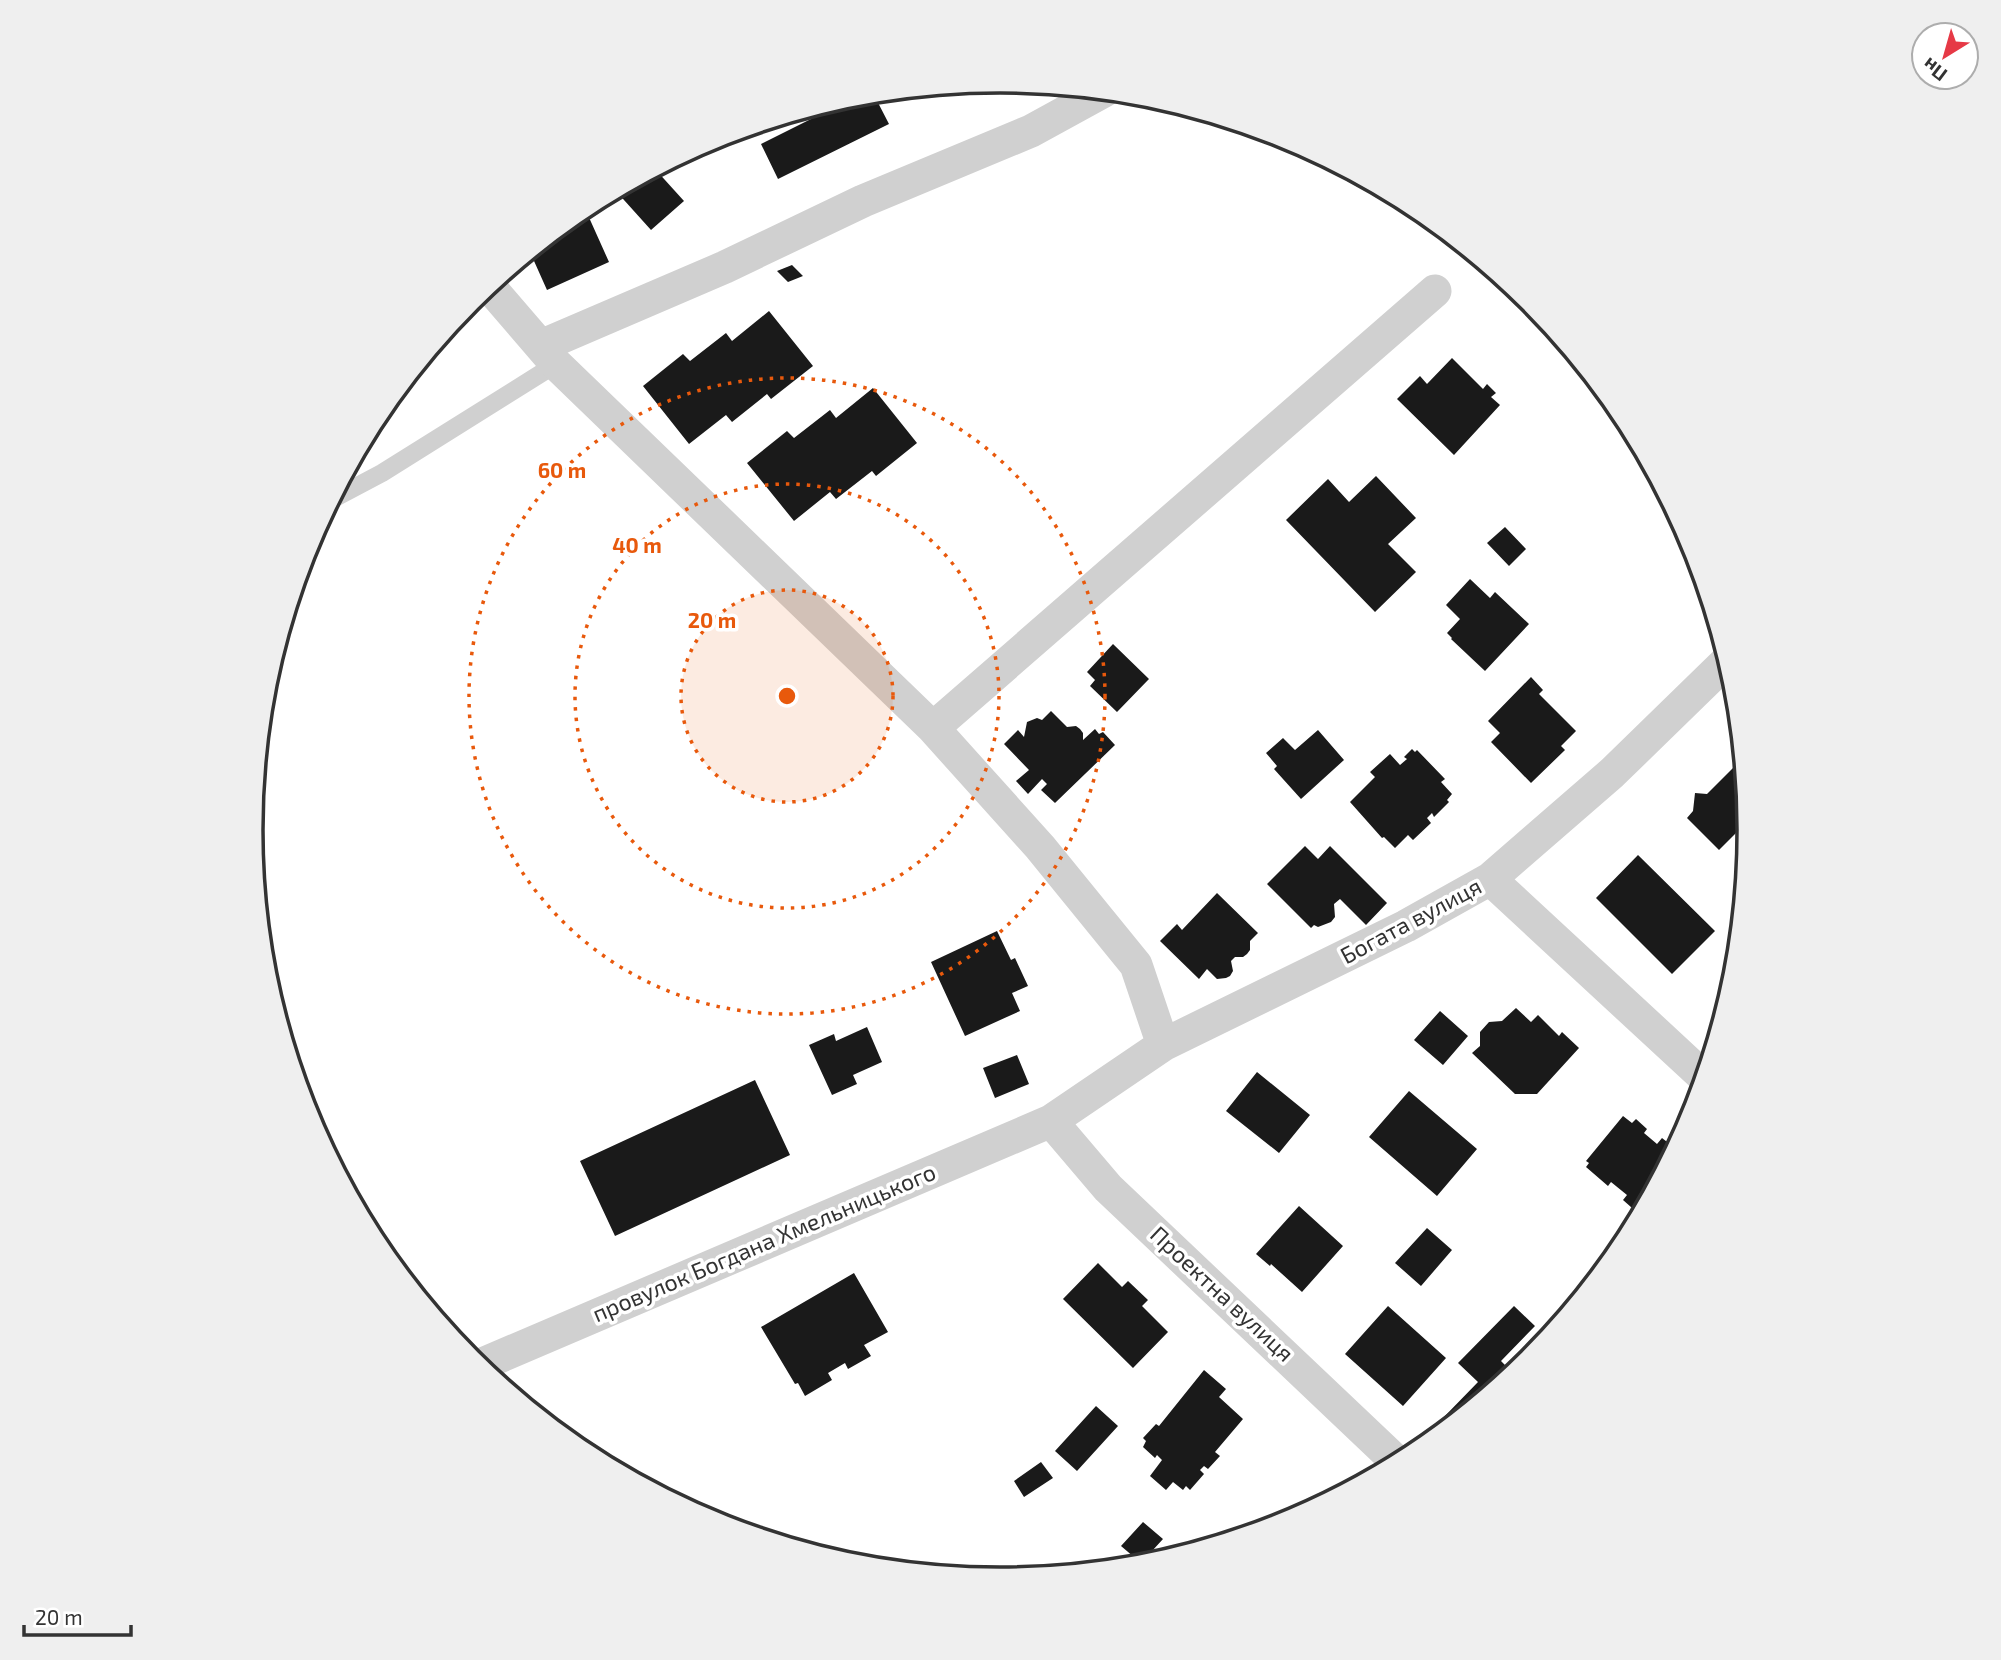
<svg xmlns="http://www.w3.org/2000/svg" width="2001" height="1660" font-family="'Exo 2',sans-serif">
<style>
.building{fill:#1a1a1a}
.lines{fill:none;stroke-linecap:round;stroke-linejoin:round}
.service{stroke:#d0d0d0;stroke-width:18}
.minor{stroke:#d0d0d0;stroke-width:33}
.ring{fill:none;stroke:#e8590c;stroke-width:3.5;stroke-dasharray:3.5 7}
.labels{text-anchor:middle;stroke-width:7;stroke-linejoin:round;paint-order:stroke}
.street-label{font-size:23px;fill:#333;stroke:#fff}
.rim{fill:none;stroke:#333;stroke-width:3.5}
.centre{fill:#e8590c;stroke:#fff;stroke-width:3.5}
.ring-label{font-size:21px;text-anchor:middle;font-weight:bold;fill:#e8590c;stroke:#fff;stroke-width:7;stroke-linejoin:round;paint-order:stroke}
</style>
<rect width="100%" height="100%" fill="#fff"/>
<path class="building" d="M873 93 889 124 778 179 761 144 861 94Z
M655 169 684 201 651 230 615 190Z
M587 213 609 262 547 290 530 252 563 224Z
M792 265 803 276 788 282 777 271Z
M769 311 813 366 771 399 767 394 732 422 726 415 689 444 643 386 683 354 690 361 726 333 732 341Z
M1452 358 1483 389 1487 384 1496 393 1491 397 1500 405 1454 455 1397 399 1420 376 1427 384Z
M873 388 917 443 876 476 872 471 836 499 830 492 794 521 747 463 787 431 794 438 830 410 836 418Z
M1376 476 1416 518 1388 544 1416 572 1375 612 1286 520 1328 479 1349 502Z
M1505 527 1526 549 1509 566 1487 543Z
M1470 579 1490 598 1495 592 1529 624 1485 671 1451 639 1452 638 1447 633 1460 619 1446 605Z
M1113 644 1149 679 1117 712 1090 686 1095 680 1087 672Z
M1531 677 1543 690 1539 694 1576 731 1561 746 1565 750 1531 783 1491 742 1500 733 1488 721Z
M1051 711 1067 727 1076 726 1080 729 1083 733V740L1095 729 1099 734 1103 732 1115 745 1055 803 1041 790 1047 784 1042 779 1028 794 1016 781 1029 770 1004 744 1018 730 1024 737 1027 722 1037 718 1042 720Z
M1318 730 1344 760 1301 799 1274 769 1277 766 1266 753 1283 738 1295 750Z
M1412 749 1415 752 1417 750 1445 779 1441 782 1452 794 1447 800 1449 802 1434 817 1432 813 1427 818 1431 823 1413 840 1408 835 1395 848 1384 837 1382 838 1350 802 1375 777 1370 772 1390 754 1400 765 1407 759 1404 757Z
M1743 758 1749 836 1747 839 1739 830 1719 850 1687 818 1693 811 1695 793 1707 794Z
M1305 846 1318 859 1330 846 1387 903 1366 925 1340 899 1334 904 1335 917 1331 922 1318 927 1314 925 1311 928 1267 884Z
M1638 855 1715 931 1672 974 1596 898Z
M1217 893 1258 933 1250 941V950L1247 954 1243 957H1235L1231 961 1233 971 1230 976 1226 978 1217 979 1207 969 1199 979 1160 941 1177 924 1182 930Z
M997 931 1011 960 1015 958 1028 986 1012 993 1020 1011 965 1036 931 962Z
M1516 1008 1531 1022 1538 1015 1559 1036 1562 1032 1579 1048 1537 1094H1515L1472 1053 1480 1046V1032L1489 1022 1502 1021Z
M1440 1011 1468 1036 1443 1065 1414 1040Z
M867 1027 882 1062 853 1075 857 1084 832 1095 809 1045 834 1034 836 1041Z
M1017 1055 1029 1084 995 1098 983 1068Z
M1257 1072 1310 1115 1279 1153 1226 1111Z
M755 1080 790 1155 615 1236 580 1161Z
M1409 1091 1477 1149 1437 1196 1369 1137Z
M1623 1116 1632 1123 1636 1119 1647 1129 1644 1133 1657 1144 1662 1138 1676 1149 1640 1215 1623 1200 1627 1195 1611 1182 1608 1186 1586 1167 1589 1163 1586 1161Z
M1299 1206 1343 1246 1302 1292 1271 1264 1270 1266 1256 1254Z
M1427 1228 1452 1250 1421 1286 1395 1263Z
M1098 1263 1122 1287 1128 1281 1148 1300 1142 1306 1168 1332 1133 1368 1063 1299Z
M854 1273 888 1332 864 1345 871 1356 848 1369 845 1363 828 1373 832 1380 805 1396 798 1383 795 1384 761 1327Z
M1388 1306 1446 1358 1403 1406 1345 1354Z
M1514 1306 1535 1326 1501 1361 1514 1374 1450 1426 1442 1419 1478 1382 1458 1363Z
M1204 1370 1226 1389 1219 1397 1243 1419 1215 1452 1220 1456 1208 1469 1204 1466 1200 1470 1204 1474 1190 1490 1186 1486 1183 1490 1173 1482 1166 1490 1150 1476 1162 1460 1157 1455 1155 1458 1143 1447 1146 1441 1143 1438 1156 1424 1159 1426Z
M1096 1406 1118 1426 1077 1471 1055 1451Z
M1041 1462 1053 1478 1024 1497 1014 1481Z
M1143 1522 1163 1539 1141 1563 1121 1546Z"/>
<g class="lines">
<path class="service" d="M331 500 382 473 556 364"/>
<path class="minor" d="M488 285 556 364 933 728 1040 847 1136 965 1163 1045
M541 346 725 267 863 201 1031 131 1104 91
M933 728 1435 291
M1490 879 1705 1078
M1051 1121 1108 1188 1398 1463
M478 1366 1051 1121 1163 1045 1406 926 1490 879 1612 773 1728 660"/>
</g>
<circle cx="787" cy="696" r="106" fill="#e8590c" fill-opacity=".12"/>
<g class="ring">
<circle cx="787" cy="696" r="106"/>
<circle cx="787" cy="696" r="212"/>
<circle cx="787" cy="696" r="318"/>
</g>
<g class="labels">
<g class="street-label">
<text transform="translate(1411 921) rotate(-28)" y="8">Богата вулиця</text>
<text transform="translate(764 1243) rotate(-23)" y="8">провулок Богдана Хмельницького</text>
<text transform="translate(1222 1294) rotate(43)" y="8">Проектна вулиця</text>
</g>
</g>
<path d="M0 0H2001V1660H0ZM263 830a737 737 0 1 1 1474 0a737 737 0 1 1-1474 0Z" fill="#efefef" fill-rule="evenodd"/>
<path class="rim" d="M263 830a737 737 0 1 1 1474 0a737 737 0 1 1-1474 0Z"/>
<circle cx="787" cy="696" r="10" class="centre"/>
<g class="ring-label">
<text x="562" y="478">60 m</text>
<text x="637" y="553">40 m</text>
<text x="712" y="628">20 m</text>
</g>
<g transform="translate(1945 56) rotate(217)"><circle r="33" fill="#ffffff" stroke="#adadad" stroke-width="2"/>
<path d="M0-5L12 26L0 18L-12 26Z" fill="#e63946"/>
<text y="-10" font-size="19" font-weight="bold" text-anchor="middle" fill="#333333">Пн</text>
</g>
<path d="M24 1625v10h107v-10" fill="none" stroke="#333333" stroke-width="3.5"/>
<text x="35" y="1625" font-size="21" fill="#333333" stroke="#ffffff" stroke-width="5" paint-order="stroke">20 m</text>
</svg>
